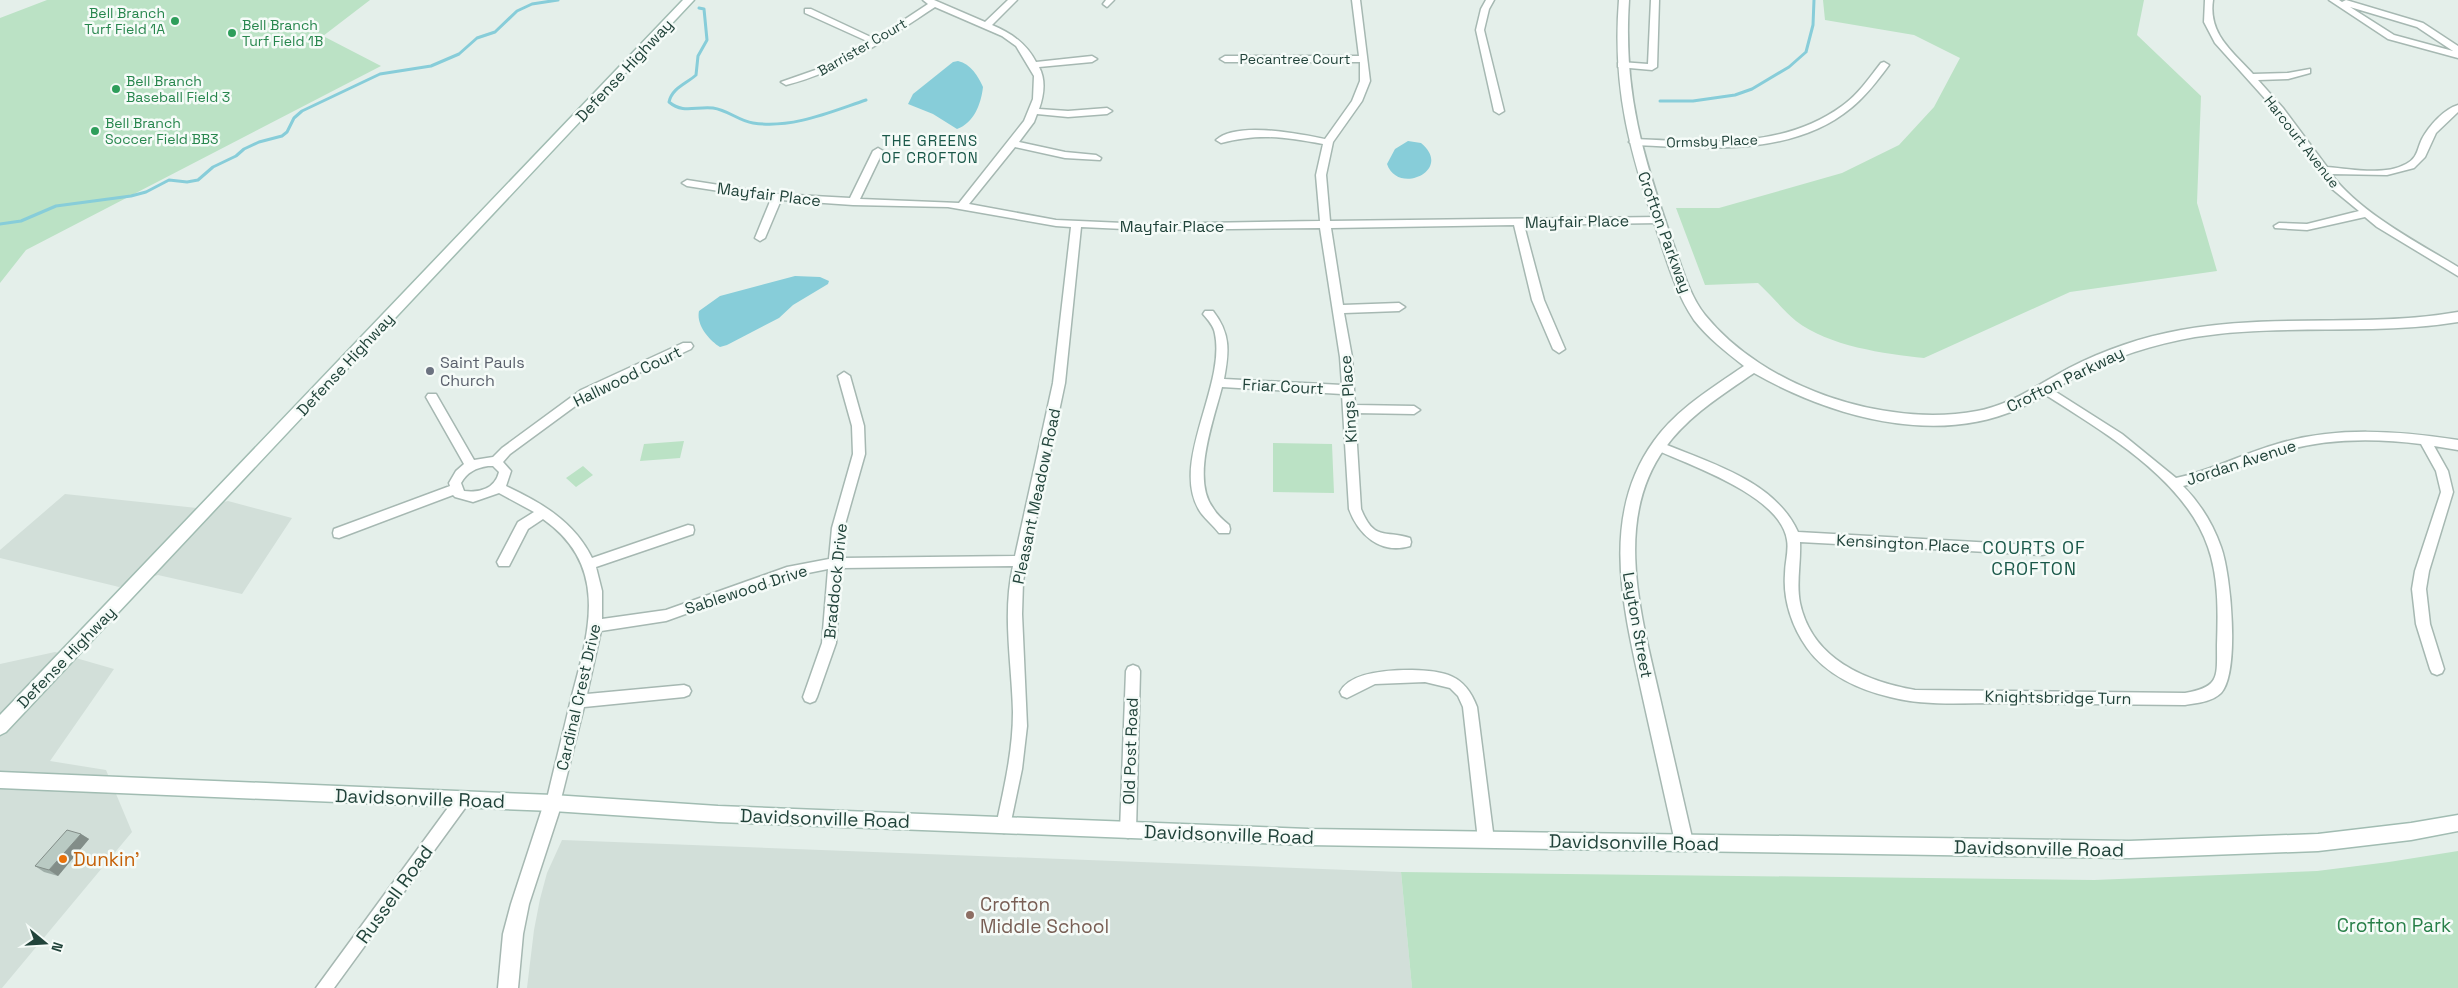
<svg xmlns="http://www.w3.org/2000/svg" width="2458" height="988" font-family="'Space Grotesk',sans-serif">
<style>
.built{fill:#d2dfd9}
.green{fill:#bbe2c5}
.water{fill:#87cdd9}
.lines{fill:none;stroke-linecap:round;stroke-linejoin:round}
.stream{stroke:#87cdd9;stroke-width:3}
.minor-casing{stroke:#a6b8b2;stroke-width:3}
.tertiary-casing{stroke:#a6b8b2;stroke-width:3}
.secondary-casing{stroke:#a1bcb2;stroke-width:3}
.minor{fill:#fff;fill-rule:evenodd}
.tertiary{fill:#fff;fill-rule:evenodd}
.secondary{fill:#fff;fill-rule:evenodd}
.wall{fill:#9faea8}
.shaded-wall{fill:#828d88}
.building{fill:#b9cac3;stroke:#828d88}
.leisure-dot{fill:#2e9e5b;stroke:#f5fbf8;stroke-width:2}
.worship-dot{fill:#6b7280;stroke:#f5fbf8;stroke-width:2}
.food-dot{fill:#e8710a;stroke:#f5fbf8;stroke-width:2}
.education-dot{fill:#8d6e63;stroke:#f5fbf8;stroke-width:2}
.labels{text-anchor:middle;stroke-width:5;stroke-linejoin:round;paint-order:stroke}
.far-leisure-label{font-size:14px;fill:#27864d;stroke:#f5fbf8;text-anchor:start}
.far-street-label{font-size:14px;fill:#21433a;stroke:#f5fbf8}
.far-neighbourhood-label{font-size:15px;letter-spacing:1px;fill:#1a5849;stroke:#f5fbf8}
.street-label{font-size:16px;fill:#21433a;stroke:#f5fbf8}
.worship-label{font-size:16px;fill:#5b616d;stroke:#f5fbf8;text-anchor:start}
.neighbourhood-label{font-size:18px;letter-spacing:1px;fill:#1a5849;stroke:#f5fbf8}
.near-street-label{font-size:19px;fill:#21433a;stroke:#f5fbf8}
.near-food-label{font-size:19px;fill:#c56008;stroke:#f5fbf8;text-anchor:start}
.near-education-label{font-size:19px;fill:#785e54;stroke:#f5fbf8;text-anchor:start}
.near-park-label{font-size:19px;fill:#277f48;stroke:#f5fbf8}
</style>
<rect width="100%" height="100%" fill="#e4efea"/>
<path class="built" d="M65 494 197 508 228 501 292 518 242 594 158 575 119 587 0 558V550Z
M55 652 114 669 50 761 106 770 132 832 2 988H0V664Z
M562 840 1401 872 1412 988H527L534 930 540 899 547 873Z"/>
<path class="green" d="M47 0H370L323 36 381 66 26 250 0 283V18Z
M1823 0H2144L2137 35 2201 96 2197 203 2217 271 2070 292 1924 358C1885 354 1828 346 1796 321 1783 310 1771 295 1758 283L1705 285 1676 208H1719L1842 173 1899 145 1934 107 1960 58 1914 35 1825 20Z
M684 441 680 458 640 461 644 444Z
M1273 443 1332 444 1334 493 1273 492Z
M583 466 593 475 576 487 566 478Z
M2458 851V988H1412L1401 872 2094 880 2317 871 2389 862Z"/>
<path class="water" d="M958 61C971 64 978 76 983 87 981 104 974 123 957 129L933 114 908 104 913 94 953 62Z
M1408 141 1421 143C1454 170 1398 196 1387 164L1395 149Z
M795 276 820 277 829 281 828 284 793 305 779 318 727 345 720 347C709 340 696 325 699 311L720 296Z"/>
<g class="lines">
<path class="stream" d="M699 8 704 9 707 40 698 56 696 75C686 84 672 88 669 102 683 114 696 106 713 108 728 110 739 121 753 123 792 129 830 112 866 100
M1660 101H1693L1735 95 1752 89 1789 67 1806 52 1813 25 1814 0
M0 224 21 221 56 206 131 196 146 192 169 180 187 182 198 180 213 167 236 156 244 149 259 142 282 136 287 132 294 118 302 111 380 74 431 66 459 54 477 38 495 32 517 11 532 4 558 0"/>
<g class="minor-casing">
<path id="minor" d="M923 0H934L985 22 1008 0H1017L992 25C1011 33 1026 43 1036 62L1092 56 1097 59 1092 62 1039 67C1046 80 1044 95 1039 109L1068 111 1107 108 1112 111 1107 114 1068 117 1037 114 1034 122 1019 142 1065 152 1096 155 1101 158 1100 160 1065 158 1015 147 969 204 1056 220 1146 224 1320 221 1316 175 1323 144C1284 137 1260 133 1221 143L1216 140C1237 121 1299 134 1325 139L1352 101 1360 81V62H1225L1220 59 1225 56H1359L1352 0H1360L1370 81 1362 101 1333 142 1326 175 1330 221 1660 217 1665 220 1660 223 1524 225 1544 300 1565 349 1559 353 1553 349 1532 300 1514 225 1331 228 1343 305 1399 303 1405 307 1399 311 1344 313 1352 357 1355 405 1414 406 1420 410 1414 414 1355 413 1361 509C1374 541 1384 530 1410 538L1411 542 1410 546C1380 555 1358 534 1349 509L1342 394 1222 387C1214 419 1191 479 1213 508 1217 515 1223 520 1229 525L1230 529 1229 533H1219C1214 526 1206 520 1201 513 1168 465 1226 387 1215 334 1214 326 1208 320 1203 314L1205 311H1213C1231 334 1229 352 1224 379L1342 385 1340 357 1320 228 1146 230 1081 227 1065 383 1023 581 1022 614 1027 726 1022 769 1009 831 1004 833 999 831 996 826C1004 788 1013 751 1013 712 1012 664 1002 614 1013 566L841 568 836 643 817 697 815 701 810 703 805 701 803 697 822 643 828 569 788 577 666 621 601 631 587 694 684 685 689 687 691 691 689 695 684 697 584 707 560 803 558 808 553 810 548 808 546 803C554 768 563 734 571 699 589 632 610 566 543 519L528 529 509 566H499L497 562 518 522 534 512 499 493 473 502 455 497 453 495 339 538 334 537 333 533 334 529 450 486 449 483 456 471 464 464 426 397 428 394H436L474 460 493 457 502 448 581 390 683 343H691L693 346 691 349 589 396 510 454 503 462 511 471 506 486C540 502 574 521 592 558L688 525 693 526 694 530 693 534 596 567 602 591V619L666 610 787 567 829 559 832 528 853 454 852 426 838 376 844 372 850 376 864 426 865 454 844 528 842 558 1015 556 1053 383 1071 227 1056 226 948 207 853 205 781 200 765 238 760 241 755 238 771 199 687 186 682 183 687 180 777 194 850 198 873 151 878 148 883 151 860 199 959 203 1024 121 1033 99 1034 76 1016 46 1002 36 935 7C888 38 842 71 786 85L781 82 821 68 869 42 805 13V9H811L875 39 928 4ZM488 466H493L499 472C495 489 479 493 464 491L461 483C467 472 476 468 488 466Z
M1106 0H1114L1107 7 1103 4Z
M1486 0H1494L1489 9 1484 30 1504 111 1499 114 1494 111 1476 30 1481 9Z
M1651 0H1659L1657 67 1652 70 1618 67V63L1621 62 1648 64Z
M2205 0H2213C2208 34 2232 51 2253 74L2288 73 2310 69V73L2288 79 2258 80 2283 108 2327 167C2351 169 2384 176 2406 164 2418 158 2417 149 2422 139 2429 126 2444 109 2458 105V112L2436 133 2425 157 2414 168 2387 175 2331 174C2360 213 2417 242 2458 267V276L2377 227 2365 217 2307 230 2275 228 2274 226 2279 223 2307 224 2359 211 2331 188 2277 112 2215 43 2204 22Z
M2329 0H2339L2342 2 2346 0 2423 23 2458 46V58L2388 39ZM2350 7 2417 27 2453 51 2394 35Z
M1884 62 1889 65C1878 80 1866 96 1851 108 1792 157 1705 148 1634 145L1629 142 1634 139C1704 142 1782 150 1842 106 1858 95 1869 78 1881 63Z
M2045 385 2122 434 2176 478C2211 471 2242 454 2277 444 2336 426 2398 431 2458 440V450L2434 446 2448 471 2453 492 2429 571 2426 589 2430 624 2444 669 2442 673 2437 675 2432 673 2430 669 2416 624 2412 589 2415 571 2441 492 2436 471 2421 444C2374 438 2323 438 2277 453 2245 464 2216 479 2183 486 2200 503 2213 524 2221 547 2231 574 2240 672 2221 693 2212 702 2196 703 2185 705 2122 704 2059 704 1996 703 1961 703 1924 706 1890 697 1860 690 1826 675 1807 648 1792 627 1783 600 1785 574 1785 562 1789 551 1787 540 1781 496 1690 465 1654 449L1652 446 1658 441 1662 443C1710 463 1775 481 1798 532L2047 546 2048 550 2047 554 2042 555 1800 542C1801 563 1796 583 1800 603 1812 659 1865 681 1915 690L2185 693C2220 687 2217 677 2217 645 2218 613 2219 578 2208 547 2184 477 2100 430 2041 392L2039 389 2041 386Z
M1133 665 1138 667 1140 671 1136 831 1133 836 1128 838 1123 836 1120 831 1126 671 1128 667Z
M1412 670C1444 671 1465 674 1477 707L1494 840 1491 845 1486 847 1481 845 1478 840 1463 707 1458 696 1450 688 1425 682 1375 684 1347 698 1342 696 1340 692C1350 671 1392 670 1412 670Z
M463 792 468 794 470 799 468 804 334 988H316L458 794Z"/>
</g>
<g class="tertiary-casing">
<path id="tertiary" d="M1619 0H1629C1623 93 1643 157 1673 243 1682 267 1689 295 1705 315 1764 388 1885 428 1977 411 2011 405 2039 384 2069 368 2104 350 2142 337 2181 330 2273 313 2366 328 2458 312V322C2371 336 2282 323 2195 337 2154 344 2114 357 2077 376 2057 387 2039 400 2018 409 1933 446 1830 416 1754 373 1722 395 1688 416 1665 448 1612 521 1642 618 1660 698 1671 746 1682 794 1693 842L1690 848 1684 850 1678 848 1675 842C1664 793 1653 743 1642 694 1624 610 1599 517 1654 441 1677 409 1712 388 1744 366 1726 352 1708 338 1694 320 1677 295 1668 265 1659 237 1630 153 1612 90 1619 0Z
M553 795 559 797 562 803 529 904 523 934 518 988H498L503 934 511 904 544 803 547 797Z"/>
</g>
<g class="secondary-casing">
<path id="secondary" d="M683 0H694L6 732 0 735V715Z
M0 772 553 795 718 806 1308 829 2129 841 2318 834 2411 823 2458 815V831L2411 840 2318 851 2129 858 1308 845 718 822 553 811 0 788Z"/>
</g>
<use href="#minor" class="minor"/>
<use href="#tertiary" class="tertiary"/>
<use href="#secondary" class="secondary"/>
</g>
<path class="wall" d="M81 834 89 839 58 876 44 872 35 866Z"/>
<path class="shaded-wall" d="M81 834 89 839 58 876 49 870Z"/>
<path class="building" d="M67 830 81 834 49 870 35 866Z"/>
<g class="leisure-dot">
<circle cx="175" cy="21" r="5"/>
<circle cx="232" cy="33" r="5"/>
<circle cx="116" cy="89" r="5"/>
<circle cx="95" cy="131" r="5"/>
</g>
<circle class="worship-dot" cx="430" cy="371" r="5"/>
<circle class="food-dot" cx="63" cy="859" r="5"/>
<circle class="education-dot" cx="970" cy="915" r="5"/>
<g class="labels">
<g class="far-leisure-label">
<text x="165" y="18" text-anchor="end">Bell Branch<tspan x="165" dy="16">Turf Field 1A</tspan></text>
<text x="242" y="30">Bell Branch<tspan x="242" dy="16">Turf Field 1B</tspan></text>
<text x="126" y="86">Bell Branch<tspan x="126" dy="16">Baseball Field 3</tspan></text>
<text x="105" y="128">Bell Branch<tspan x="105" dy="16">Soccer Field BB3</tspan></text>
</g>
<g class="far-street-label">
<text transform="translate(862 47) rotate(-30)" y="5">Barrister Court</text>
<text x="1295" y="64">Pecantree Court</text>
<text transform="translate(1712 141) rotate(-2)" y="5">Ormsby Place</text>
<text transform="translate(2302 142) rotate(52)" y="5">Harcourt Avenue</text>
</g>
<g class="far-neighbourhood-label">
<text x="930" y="146">THE GREENS<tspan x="930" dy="17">OF CROFTON</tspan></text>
</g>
<g class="street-label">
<text transform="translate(624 70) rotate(-47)" y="6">Defense Highway</text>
<text transform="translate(769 194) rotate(7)" y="6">Mayfair Place</text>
<text transform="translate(1577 221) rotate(-1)" y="6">Mayfair Place</text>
<text x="1172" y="232">Mayfair Place</text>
<text transform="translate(1665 232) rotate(70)" y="6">Crofton Parkway</text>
<text transform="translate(345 364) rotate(-47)" y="6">Defense Highway</text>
<text transform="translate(627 376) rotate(-26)" y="6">Hallwood Court</text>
<text transform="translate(2065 379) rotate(-26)" y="6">Crofton Parkway</text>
<text transform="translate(1283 386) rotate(3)" y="6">Friar Court</text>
<text transform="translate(1348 399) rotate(-94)" y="6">Kings Place</text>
<text transform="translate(2241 462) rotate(-18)" y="6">Jordan Avenue</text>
<text transform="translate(1036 496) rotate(-78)" y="6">Pleasant Meadow Road</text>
<text transform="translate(1903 543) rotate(3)" y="6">Kensington Place</text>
<text transform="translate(835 581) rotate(-84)" y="6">Braddock Drive</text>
<text transform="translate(746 589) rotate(-18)" y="6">Sablewood Drive</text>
<text transform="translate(1638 625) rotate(80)" y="6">Layton Street</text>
<text transform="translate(66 657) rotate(-46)" y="6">Defense Highway</text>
<text transform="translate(578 697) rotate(-77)" y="6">Cardinal Crest Drive</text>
<text transform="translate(2058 697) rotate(1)" y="6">Knightsbridge Turn</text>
<text transform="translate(1130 751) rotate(-88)" y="6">Old Post Road</text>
</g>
<g class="worship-label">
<text x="440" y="368">Saint Pauls<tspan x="440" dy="18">Church</tspan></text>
</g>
<g class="neighbourhood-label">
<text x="2034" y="554">COURTS OF<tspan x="2034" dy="21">CROFTON</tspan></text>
</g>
<g class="near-street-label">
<text transform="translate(420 798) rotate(2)" y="7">Davidsonville Road</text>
<text transform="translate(825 818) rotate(2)" y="7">Davidsonville Road</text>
<text transform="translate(1229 834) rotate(2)" y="7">Davidsonville Road</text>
<text transform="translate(1634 842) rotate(1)" y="7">Davidsonville Road</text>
<text transform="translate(2039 848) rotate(1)" y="7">Davidsonville Road</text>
<text transform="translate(394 894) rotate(-54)" y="7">Russell Road</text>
</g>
<g class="near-food-label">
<text x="73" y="866">Dunkin'</text>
</g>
<g class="near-education-label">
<text x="980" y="911">Crofton<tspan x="980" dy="22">Middle School</tspan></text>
</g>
<g class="near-park-label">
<text x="2394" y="932">Crofton Park</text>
</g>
</g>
<g transform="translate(45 943) rotate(108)" stroke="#f5fbf8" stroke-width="4" paint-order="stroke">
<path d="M0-4L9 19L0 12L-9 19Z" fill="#21433a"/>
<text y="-8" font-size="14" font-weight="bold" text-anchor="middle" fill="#21433a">N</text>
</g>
</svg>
